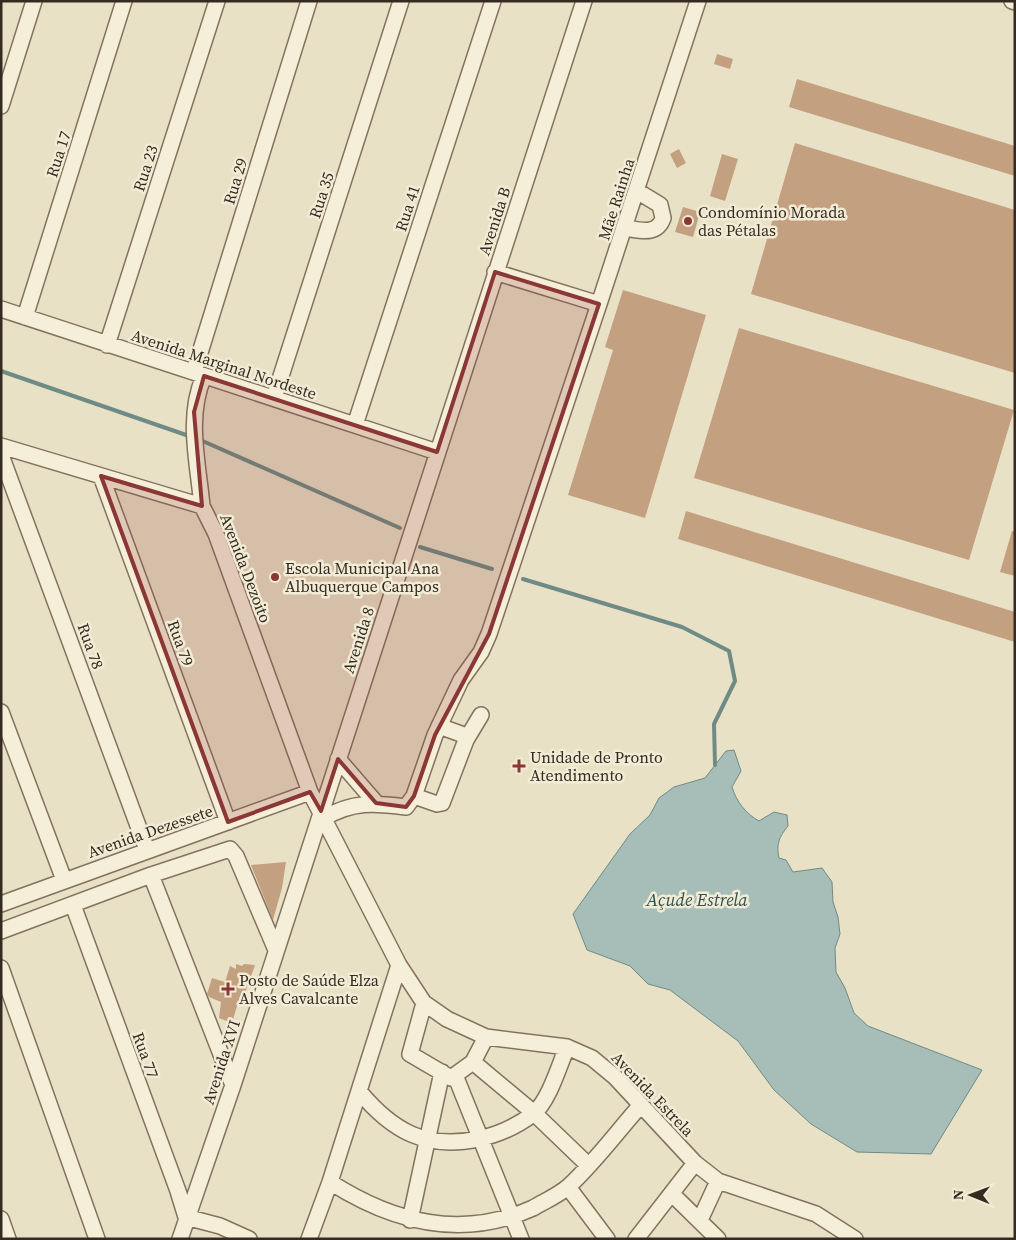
<svg xmlns="http://www.w3.org/2000/svg" width="1016" height="1240" font-family="'Source Serif 4',serif">
<style>
.water{fill:#a7bdb8;stroke:#6f8b85}
.lines{fill:none;stroke-linecap:round;stroke-linejoin:round}
.stream{stroke:#6f8b85;stroke-width:4}
.building{fill:#c3a080}
.minor-casing{stroke:#83735e;stroke-width:18}
.minor{stroke:#f5eed9;stroke-width:15}
.marked{fill:#8b3834;fill-opacity:0.2;stroke:#8b3834;stroke-width:4;stroke-linejoin:round}
.poi-dot{fill:#8b3834;stroke:#f2ebd5;stroke-width:2}
.labels{text-anchor:middle;stroke-width:5;stroke-linejoin:round;paint-order:stroke}
.street-label{font-size:16px;fill:#352b20;stroke:#f2ebd5}
.poi-label{font-size:16px;fill:#352b20;stroke:#f2ebd5;text-anchor:start}
.water-label{font-size:18px;font-style:italic;fill:#315352;stroke:#f2ebd5}
</style>
<rect width="100%" height="100%" fill="#e9e1c6"/>
<path class="water" d="M734 750 741 771 732 787C736 801 746 814 759 821L774 812 787 815 788 826C779 837 776 844 779 858L786 860 793 872 822 868 832 882 833 902 838 917 840 934 835 948 836 972 845 988 854 1013 868 1026 982 1070 931 1154 857 1152 811 1124 774 1090 738 1041 670 990 648 984 630 966 587 950 573 914 630 834 650 815 659 798 674 787 705 778 726 751Z"/>
<g class="lines">
<path class="stream" d="M1 371 192 437
M198 439 400 528
M420 547 492 569
M523 579 682 627 729 651 735 681 714 724 715 765"/>
</g>
<path class="building" d="M717 54 733 59 730 69 714 64Z
M797 79 1015 146V176L789 107Z
M795 143 1015 210V373L751 294Z
M679 149 686 163 677 168 670 154Z
M722 154 738 159 725 201 710 196Z
M683 207 700 212 693 237 675 232Z
M623 290 706 315 645 518 568 495 613 350 605 347Z
M739 328 1014 410 969 560 694 478Z
M686 511 1015 612V642L678 539Z
M1012 531H1015V576L1000 572Z
M286 862 282 888 273 920 251 865Z
M236 964 242 966 244 964 255 965 244 996H240L232 1023 219 1018 221 1002 209 997 207 994 212 978 225 982 230 966 236 969Z"/>
<g class="lines">
<g class="minor-casing">
<path id="minor" d="M1012 1 1015 2
M1 106 34 1
M625 228C640 230 657 236 663 218L660 205 637 191
M495 272 599 304 698 1
M1 309 437 452
M25 317 124 1
M107 345 217 1
M194 372 309 1
M274 398 401 1
M355 425 493 1
M1 446 202 506 216 534 310 792 399 965 424 1003 447 1019 486 1037 567 1047 592 1058 615 1077 695 1163 718 1181 816 1214 855 1239
M1 455 147 850
M101 476 228 822
M202 506C198 462 186 417 204 376
M1 712 64 880
M439 726 461 734 466 740
M338 759 376 803
M414 796 437 804 442 803 466 740 481 715
M324 818C353 801 374 803 406 807L414 796 435 735 461 680 481 652 489 634 599 304
M151 875 233 1085
M1 904 310 792
M73 905 178 1191 186 1217 220 1226 249 1239
M1 931 151 875 230 849 236 856 276 950
M1 968 97 1239
M424 1003 410 1054 451 1078 473 1062 486 1037
M473 1062 534 1113 588 1165
M455 1075 521 1239
M359 1091C392 1131 426 1150 478 1139 497 1135 517 1126 533 1114 549 1101 559 1066 567 1047
M330 1182C394 1223 462 1240 533 1208 545 1201 559 1195 569 1186 595 1162 617 1132 640 1106
M568 1187 607 1239
M672 1194 718 1239
M1 1219 8 1239
M410 1220 442 1072
M700 1220 718 1181
M180 1239 233 1085 584 1
M309 1239 330 1182 399 965
M636 1239 695 1163"/>
</g>
<use href="#minor" class="minor"/>
</g>
<path class="marked" d="M495 272 599 304 489 634 435 735 414 796 406 807 376 803 338 759 321 811 310 792 228 822 101 476 202 506 194 412 204 376 437 452Z"/>
<g class="poi-dot">
<circle cx="688" cy="221" r="5"/>
<circle cx="275" cy="577" r="5"/>
<path d="M516.5 758.5h5v5h5v5h-5v5h-5v-5h-5v-5h5z"/>
<path d="M225.5 981.5h5v5h5v5h-5v5h-5v-5h-5v-5h5z"/>
</g>
<g class="labels">
<g class="street-label">
<text transform="translate(58 154) rotate(-72)" y="6">Rua 17</text>
<text transform="translate(145 168) rotate(-72)" y="6">Rua 23</text>
<text transform="translate(235 181) rotate(-73)" y="6">Rua 29</text>
<text transform="translate(321 195) rotate(-72)" y="6">Rua 35</text>
<text transform="translate(616 199) rotate(-72)" y="6">Mãe Rainha</text>
<text transform="translate(407 208) rotate(-72)" y="6">Rua 41</text>
<text transform="translate(494 221) rotate(-72)" y="6">Avenida B</text>
<text transform="translate(224 364) rotate(18)" y="6">Avenida Marginal Nordeste</text>
<text transform="translate(246 568) rotate(69)" y="6">Avenida Dezoito</text>
<text transform="translate(358 640) rotate(-72)" y="6">Avenida 8</text>
<text transform="translate(181 643) rotate(70)" y="6">Rua 79</text>
<text transform="translate(91 646) rotate(70)" y="6">Rua 78</text>
<text transform="translate(150 831) rotate(-19)" y="6">Avenida Dezessete</text>
<text transform="translate(146 1055) rotate(70)" y="6">Rua 77</text>
<text transform="translate(221 1062) rotate(-72)" y="6">Avenida XVI</text>
<text transform="translate(653 1094) rotate(46)" y="6">Avenida Estrela</text>
</g>
<g class="poi-label">
<text x="698" y="218">Condomínio Morada<tspan x="698" dy="18">das Pétalas</tspan></text>
<text x="285" y="574">Escola Municipal Ana<tspan x="285" dy="18">Albuquerque Campos</tspan></text>
<text x="530" y="763">Unidade de Pronto<tspan x="530" dy="18">Atendimento</tspan></text>
<text x="239" y="986">Posto de Saúde Elza<tspan x="239" dy="18">Alves Cavalcante</tspan></text>
</g>
<g class="water-label">
<text x="697" y="906">Açude Estrela</text>
</g>
</g>
<rect width="1016" height="1240" fill="none" stroke="#352b20" stroke-width="5"/>
<g transform="translate(971 1195) rotate(271)" stroke="#f2ebd5" stroke-width="4" paint-order="stroke">
<path d="M0-4L9 19L0 12L-9 19Z" fill="#352b20"/>
<text y="-8" font-size="14" font-weight="bold" text-anchor="middle" fill="#352b20">N</text>
</g>
</svg>
